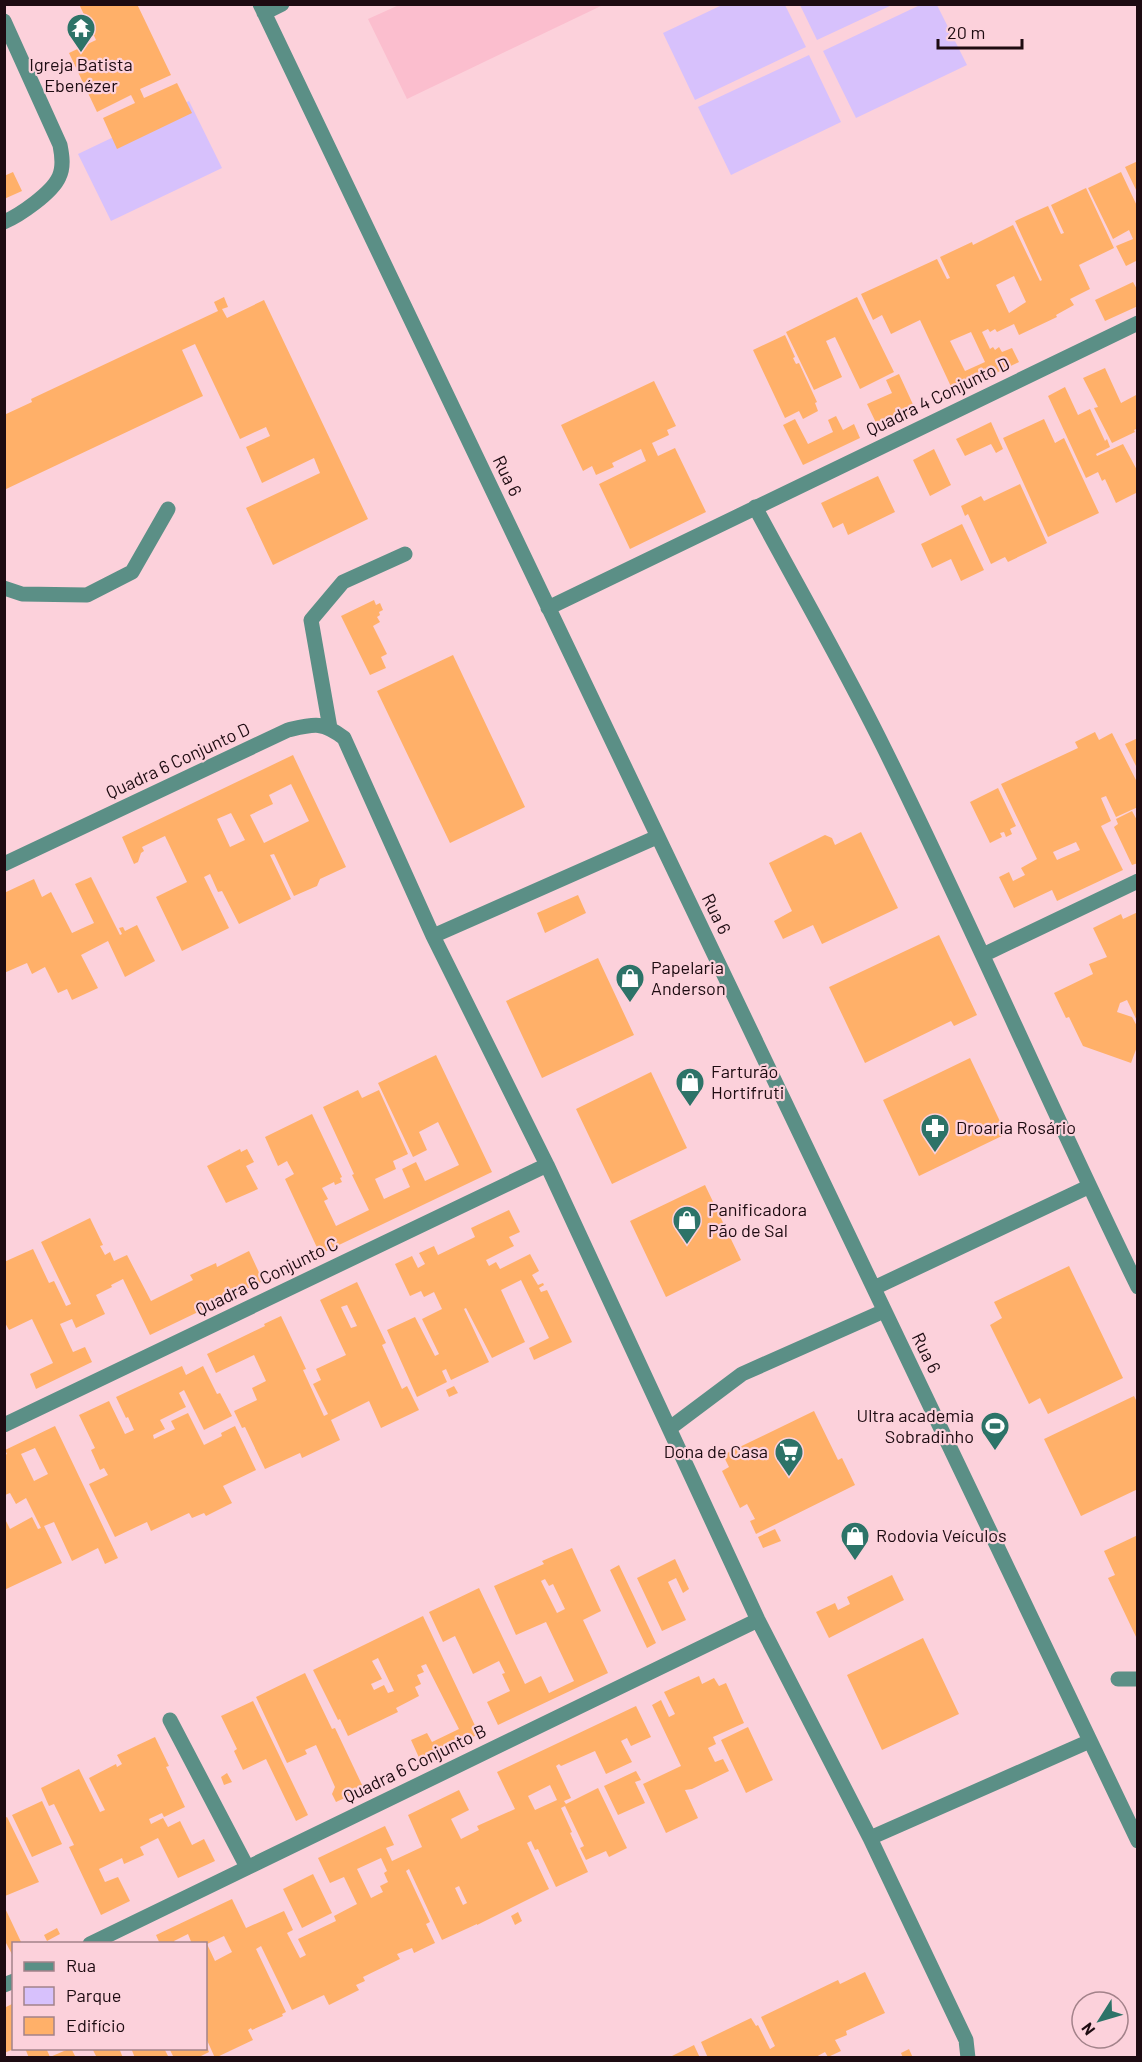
<svg xmlns="http://www.w3.org/2000/svg" width="1142" height="2062" font-family="Barlow,sans-serif">
<style>
.built{fill:#fbbece}
.green{fill:#d7c1fc}
.building{fill:#ffb069;fill-rule:evenodd}
.lines{fill:none;stroke-linecap:round;stroke-linejoin:round}
.minor{stroke:#5b8f86;stroke-width:15}
.labels{text-anchor:middle;stroke-width:4.5;stroke-linejoin:round;paint-order:stroke}
.poi-label{font-size:18px;fill:#1d0b11;stroke:#fcd1db;text-anchor:start}
.street-label{font-size:18px;fill:#1d0b11;stroke:#fcd1db}
</style>
<rect width="100%" height="100%" fill="#fcd1db"/>
<path class="built" d="M399 5V4L603 5 407 99 368 19Z"/>
<path class="green" d="M722 5H785L806 47 695 100 663 33Z
M800 5H892L817 40Z
M920 5H937L967 65 856 118 823 51Z
M809 55 841 122 731 175 698 107Z
M189 101 222 168 111 221 78 154Z"/>
<path class="building" d="M79 4H137L171 75 140 89 144 98 177 83 192 113 117 149 103 118 135 103 131 95 97 112 69 53 96 40Z
M1138 161V194L1125 167Z
M13 172 22 191 4 199V176Z
M1121 172 1138 208V260L1126 266 1116 246 1133 239 1129 230 1113 239 1088 188Z
M1086 188 1114 248 1079 265 1090 289 1070 299 1074 305 1056 315 1057 317 1019 335 1014 324 997 332 995 329 990 332 988 329 982 332 990 349 993 347 995 350 999 347 1002 352 1012 348 1019 362 954 393 920 320 891 334 882 315 873 320 861 294 937 259 947 279 950 278 940 257 972 242 973 245 1013 225 1040 281 1042 280 1015 221 1048 206 1061 234 1064 233 1051 205ZM1014 276 1026 302 1009 313 996 285ZM971 332 985 362 965 371 950 341Z
M1133 282 1138 291V306L1105 321 1095 300Z
M224 297 228 307 222 309 227 318 264 300 368 519 273 565 246 508 320 473 314 458 262 483 246 447 270 436 266 427 240 439 195 344 182 350 203 396 4 490V415L32 402 31 399 218 311 214 302Z
M857 297 894 372 860 389 835 337 826 341 842 377 814 390 786 332Z
M785 335 795 357 793 358 796 364 799 363 817 402 815 403 818 411 803 419 799 411 785 418 753 350Z
M1105 368 1121 403 1138 394V428L1134 430 1135 432 1112 443 1094 408 1098 407 1083 378Z
M899 374 916 411 879 429 867 404 892 393 886 380Z
M654 381 676 426 667 430 669 435 652 443 658 456 675 448 706 512 630 549 599 484 646 461 641 449 612 463 614 467 596 475 592 466 583 471 561 425Z
M1065 387 1078 415 1090 409 1105 441 1107 439 1110 447 1096 454 1097 456 1123 444 1138 472V492L1116 503 1105 479 1102 481 1098 472 1086 478 1048 396Z
M836 416 843 430 854 424 860 438 803 465 783 425 795 419 808 444 833 432 828 420Z
M1044 419 1055 443 1064 438 1099 513 1048 537 1003 438Z
M991 422 1003 449 996 453 991 444 965 456 956 439Z
M934 449 951 485 930 496 913 460Z
M878 476 895 512 848 535 843 523 833 528 821 503Z
M1020 484 1047 543 1008 562 1005 557 991 564 968 514 965 516 961 506 981 496 984 501Z
M962 524 984 570 961 581 951 559 932 568 921 544Z
M374 600 376 605 380 603 383 610 379 612 380 615 377 617 380 622 373 626 387 654 381 657 386 668 370 675 341 616Z
M453 655 525 807 450 843 377 691Z
M1095 732 1099 740 1112 733 1138 784V807L1116 817 1106 796 1101 798 1111 821 1101 826 1123 870 1057 901 1052 890 1014 908 999 877 1009 872 1013 881 1025 875 1021 868 1037 859 1001 784 1078 748 1075 742ZM1076 842 1080 850 1057 860 1053 852Z
M1138 738V770L1125 744Z
M293 755 346 867 320 879 317 886 294 896 274 854 270 855 291 899 239 924 222 891 218 892 210 874 204 877 229 928 182 951 156 897 187 882 165 836 142 847 144 851 141 853 138 862 134 864 122 837ZM291 784 309 821 264 843 250 815 273 804 269 795ZM231 813 245 840 230 847 217 819Z
M998 788 1016 826 1010 829 1012 834 1006 837 1004 832 1000 833 1002 837 990 843 970 802Z
M1132 811 1138 822V863L1132 865 1114 827 1118 824 1116 819Z
M861 832 898 908 822 944 813 925 783 939 774 921 792 911 769 863 825 835 832 838 835 845Z
M91 877 120 935 122 934 119 928 123 927 125 931 137 925 155 961 125 977 108 941 81 955 98 988 72 1000 67 989 58 993 45 967 32 974 27 963 4 973V893L34 879 42 897 51 892 72 933 94 923 75 884Z
M578 895 586 913 545 933 537 913Z
M1138 912V974L1136 975 1138 978V1023L1127 1000 1120 1003 1117 1012 1132 1017 1138 1028V1044L1131 1063 1083 1046 1069 1017 1066 1018 1054 993 1093 974 1089 964 1107 957 1093 928 1121 914 1123 919Z
M939 935 977 1015 954 1026 951 1021 865 1063 829 987Z
M598 958 634 1035 542 1078 506 1001Z
M436 1055 492 1172 320 1254 285 1179 294 1174 287 1161 278 1166 265 1137 312 1114 342 1177 340 1178 342 1182 335 1185 334 1182 322 1188 328 1199 324 1201 336 1226 369 1210 352 1175 354 1174 323 1107 358 1090 362 1098 379 1090 408 1154 393 1161 396 1169 375 1179 384 1199 410 1187 402 1169 416 1162 425 1181 459 1165 438 1122 419 1132 427 1150 413 1157 378 1083Z
M970 1058 1006 1134 919 1176 883 1100Z
M651 1072 687 1148 612 1184 576 1109Z
M240 1149 241 1152 247 1149 254 1162 246 1166 258 1189 226 1203 207 1166Z
M705 1185 741 1260 666 1297 630 1221Z
M509 1210 520 1232 509 1237 514 1246 486 1260 489 1266 496 1262 500 1269 530 1254 539 1271 532 1275 538 1285 543 1283 544 1285 539 1288 541 1292 547 1290 572 1342 534 1360 529 1348 549 1338 521 1280 501 1290 525 1342 492 1358 466 1308 464 1309 489 1362 451 1380 446 1369 442 1371 447 1382 417 1397 387 1330 415 1317 435 1356 439 1354 422 1319 442 1309 434 1292 424 1297 421 1291 410 1296 395 1264 412 1256 418 1268 425 1264 419 1253 434 1246 438 1255 475 1237 471 1228Z
M90 1218 103 1245 100 1246 105 1255 110 1252 114 1261 127 1255 151 1301 193 1280 190 1275 216 1263 217 1267 249 1251 263 1281 150 1335 123 1279 111 1285 112 1287 96 1295 105 1314 76 1328 72 1319 60 1324 73 1352 85 1347 92 1362 36 1389 30 1374 53 1363 32 1319 9 1330 4 1321V1262L33 1249 49 1283 54 1281 66 1306 71 1304 41 1242Z
M1069 1266 1123 1378 1048 1414 1040 1398 1029 1404 990 1325 1002 1318 994 1302Z
M357 1282 386 1343 382 1345 402 1389 407 1386 419 1410 381 1428 369 1401 331 1420 340 1440 302 1458 300 1453 265 1469 245 1427 242 1428 234 1411 257 1400 252 1388 266 1381 254 1355 216 1373 207 1354 265 1326 264 1324 281 1316 306 1369 303 1370 324 1416 328 1414 313 1384 321 1380 316 1369 346 1355 320 1300ZM347 1305 357 1326 351 1328 341 1307Z
M182 1366 186 1375 203 1366 217 1394 220 1393 232 1416 204 1430 184 1390 179 1393 186 1407 160 1420 165 1429 153 1435 154 1439 175 1429 171 1421 188 1413 204 1445 222 1436 221 1433 235 1426 256 1470 223 1486 232 1503 206 1516 204 1513 192 1518 189 1513 151 1531 147 1522 115 1537 89 1484 108 1475 104 1468 100 1470 91 1450 95 1448 79 1415 109 1401 125 1434 134 1430 128 1417 126 1418 116 1397Z
M454 1386 458 1393 449 1397 446 1390Z
M1134 1396 1138 1404V1489L1081 1516 1044 1439Z
M814 1411 838 1460 842 1458 855 1485 756 1534 750 1521 755 1519 747 1504 740 1508 722 1471 729 1467 723 1455Z
M55 1426 118 1558 105 1564 98 1548 72 1561 54 1522 44 1526 62 1563 4 1590V1517L10 1529 32 1517 38 1529 41 1528 26 1498 16 1504 10 1493 5 1495V1455L7 1454 5 1450ZM35 1448 48 1474 34 1481 21 1454Z
M775 1529 781 1541 763 1548 758 1537Z
M1138 1535V1641L1108 1578 1115 1575 1104 1551Z
M572 1548 601 1611 583 1620 608 1673 498 1725 487 1702 510 1691 502 1674 505 1673 499 1661 473 1674 455 1636 443 1642 429 1612 479 1588 525 1684 541 1676 549 1693 574 1681 546 1622 516 1635 494 1586 544 1564 542 1561ZM545 1579 549 1586 553 1584 565 1609 557 1613 541 1581Z
M675 1559 689 1589 683 1593 676 1578 668 1582 686 1620 662 1631 637 1578Z
M619 1565 656 1643 647 1648 610 1570Z
M892 1575 904 1600 829 1638 816 1612 835 1603 838 1610 850 1604 847 1597Z
M423 1616 479 1734 421 1762 411 1740 427 1733 432 1742 459 1729 426 1664 421 1666 424 1672 417 1675 421 1684 415 1687 419 1696 396 1708 398 1712 348 1736 340 1719 338 1720 313 1670ZM378 1658 394 1691 388 1693 384 1685 374 1690 371 1684 382 1679 372 1661Z
M923 1638 959 1714 882 1750 847 1675Z
M305 1673 332 1729 335 1728 364 1789 336 1802 332 1794 335 1787 316 1745 305 1750 307 1754 287 1763 256 1697Z
M699 1676 702 1684 714 1678 719 1686 726 1683 744 1723 713 1737 716 1744 708 1748 715 1762 723 1759 729 1771 692 1789 685 1790 698 1818 666 1833 643 1784 681 1766 652 1705 661 1700 669 1717 675 1714 664 1692Z
M253 1701 308 1815 296 1821 266 1759 243 1770 234 1751 237 1749 221 1716Z
M636 1706 651 1737 631 1746 627 1738 621 1741 632 1762 606 1774 595 1751 561 1766 559 1764 556 1766 571 1798 564 1801 566 1804 598 1788 627 1848 609 1857 606 1851 586 1860 580 1848 584 1846 565 1806 561 1808 572 1832 570 1833 588 1872 556 1887 538 1849 535 1850 531 1841 527 1843 549 1889 477 1925V1924L442 1940 409 1869 406 1871 430 1922 426 1924 435 1943 414 1953 412 1948 397 1954 400 1959 363 1977 365 1981 356 1985 359 1990 329 2005 324 1995 292 2010 261 1946 256 1949 286 2012 282 2014 283 2016 252 2030 251 2028 248 2030 253 2040 215 2058 206 2038V1944H192L188 1934 174 1941 176 1944H160L156 1935 232 1899 246 1928 284 1911 293 1930 287 1933 300 1958 306 1955 298 1939 336 1921 334 1916 357 1904 344 1877 330 1883 318 1858 385 1826 394 1845 386 1848 392 1861 422 1847 408 1815 459 1790 469 1810 451 1819 461 1839 479 1830 477 1826 515 1809 497 1772ZM550 1785 557 1800 535 1810 528 1796ZM381 1858 387 1871 384 1873 388 1882 380 1886 383 1892 371 1898 357 1869ZM459 1886 467 1903 463 1905 455 1888ZM224 1936 232 1952 215 1961 207 1944Z
M748 1727 773 1780 746 1793 721 1740Z
M155 1737 169 1766 166 1767 185 1807 164 1817 162 1813 149 1819 151 1824 163 1818 168 1827 180 1821 192 1845 204 1839 215 1861 178 1878 158 1838 140 1847 144 1855 124 1864 122 1858 99 1869 105 1882 118 1877 130 1901 101 1915 69 1847 74 1845 54 1804 49 1806 41 1788 79 1769 100 1812 105 1810 89 1778 116 1764 117 1767 122 1764 117 1755Z
M636 1771 641 1780 635 1782 645 1803 618 1815 604 1786Z
M227 1773 232 1782 224 1785 221 1777Z
M42 1801 62 1844 32 1857 12 1815Z
M7 1817 39 1882 5 1896 4 1818Z
M313 1874 332 1913 302 1928 283 1889Z
M4 1906 22 1944H14V1958L6 1943 4 1944Z
M518 1912 522 1921 515 1925 511 1916Z
M57 1928 60 1934 47 1941 44 1935Z
M865 1972 885 2013 846 2031 847 2035 835 2040 841 2051 828 2057 825 2052 814 2058H708L701 2042 751 2018 756 2026 758 2025 770 2049 775 2046 761 2017 838 1980 840 1984Z
M14 2003V2049L4 2053V2008Z
M206 2044 209 2052 197 2058H174L169 2048H206Z
M694 2045 700 2058H668Z
M25 2048H46L50 2057 71 2048 76 2058H29Z
M92 2048H119L123 2058H97Z
M131 2048H164L169 2058H135Z
M909 2049 913 2058H903L901 2053Z"/>
<g class="lines">
<path class="minor" d="M260 4 1138 1841
M264 13 282 4
M4 21 60 145C62 155 64 167 59 177 52 193 20 215 4 222
M755 507C798 587 843 665 883 746 972 925 1050 1108 1138 1287
M4 588 22 594 87 595 132 572 168 509
M548 608 1138 323
M330 728 311 620 343 582 405 554
M4 864 288 730C314 724 322 721 344 738L433 936 547 1165 758 1620 870 1838 966 2040 968 2058
M433 936 657 837
M983 955 1138 881
M874 1288 1088 1187
M4 1425 547 1165
M670 1428 742 1374 884 1311
M1118 1679H1138
M170 1720 247 1867
M870 1838 1090 1741
M90 1944 758 1620
M4 1985 14 1981"/>
</g>
<defs>
<g id="temple-pin" transform="scale(1.5)"><path d="M0 17L-7.5 6A9.5 9.5 0 1 1 7.5 6Z" fill="#2d7368" stroke="#fcd1db"/><path d="M0-6L5-2H3V0L6.5 2.5H4V6H1.5V3h-3V6H-4V2.5H-6.5L-3 0V-2H-5Z" fill="#fff"/></g>
<g id="shop-pin" transform="scale(1.5)"><path d="M0 17L-7.5 6A9.5 9.5 0 1 1 7.5 6Z" fill="#2d7368" stroke="#fcd1db"/><path d="M-5-2.5h2.3a2.7 3.5 0 0 1 5.4 0H5L5.5 6h-11ZM-1.5-2.5h3a1.5 2.3 0 0 0-3 0Z" fill="#fff"/></g>
<g id="pharmacy-pin" transform="scale(1.5)"><path d="M0 17L-7.5 6A9.5 9.5 0 1 1 7.5 6Z" fill="#2d7368" stroke="#fcd1db"/><path d="M-2-6h4v4h4v4h-4v4h-4v-4h-4v-4h4Z" fill="#fff"/></g>
<g id="stadium-pin" transform="scale(1.5)"><path d="M0 17L-7.5 6A9.5 9.5 0 1 1 7.5 6Z" fill="#2d7368" stroke="#fcd1db"/><path d="M0-5a6.5 5 0 1 0 0 10a6.5 5 0 1 0 0-10ZM-3.5-1.8h7v3.6h-7Z" fill="#fff"/></g>
<g id="supermarket-pin" transform="scale(1.5)"><path d="M0 17L-7.5 6A9.5 9.5 0 1 1 7.5 6Z" fill="#2d7368" stroke="#fcd1db"/><path d="M-6-5.5h2.5l.6 2H6L4.5 2H-2.5L-4.4-4H-6ZM-1.5 3.2a1.3 1.3 0 1 0 .1 0ZM3 3.2a1.3 1.3 0 1 0 .1 0Z" fill="#fff"/></g>
</defs>
<g fill-rule="evenodd">
<use href="#temple-pin" x="81" y="28"/>
<use href="#shop-pin" x="630" y="978"/>
<use href="#shop-pin" x="690" y="1082"/>
<use href="#pharmacy-pin" x="935" y="1128"/>
<use href="#shop-pin" x="687" y="1220"/>
<use href="#stadium-pin" x="995" y="1426"/>
<use href="#supermarket-pin" x="789" y="1452"/>
<use href="#shop-pin" x="855" y="1536"/>
</g>
<g class="labels">
<g class="poi-label">
<text x="81" y="71" text-anchor="middle">Igreja Batista<tspan x="81" dy="21">Ebenézer</tspan></text>
<text x="651" y="974">Papelaria<tspan x="651" dy="21">Anderson</tspan></text>
<text x="711" y="1078">Farturão<tspan x="711" dy="21">Hortifruti</tspan></text>
<text x="956" y="1134">Droaria Rosário</text>
<text x="708" y="1216">Panificadora<tspan x="708" dy="21">Pão de Sal</tspan></text>
<text x="974" y="1422" text-anchor="end">Ultra academia<tspan x="974" dy="21">Sobradinho</tspan></text>
<text x="768" y="1458" text-anchor="end">Dona de Casa</text>
<text x="876" y="1542">Rodovia Veículos</text>
</g>
<g class="street-label">
<text transform="translate(938 397) rotate(-26)" y="6">Quadra 4 Conjunto D</text>
<text transform="translate(507 476) rotate(64)" y="6">Rua 6</text>
<text transform="translate(178 761) rotate(-25)" y="6">Quadra 6 Conjunto D</text>
<text transform="translate(716 914) rotate(64)" y="6">Rua 6</text>
<text transform="translate(267 1277) rotate(-26)" y="6">Quadra 6 Conjunto C</text>
<text transform="translate(926 1353) rotate(64)" y="6">Rua 6</text>
<text transform="translate(415 1764) rotate(-26)" y="6">Quadra 6 Conjunto B</text>
</g>
</g>
<rect width="1142" height="2062" fill="none" stroke="#1d0b11" stroke-width="12"/>
<rect x="12" y="1942" width="195" height="108" fill="#fcd1db" stroke="#a3828a" stroke-width="1.5"/>
<rect x="24" y="1962" width="30" height="9" fill="#5b8f86" stroke="#a3828a" stroke-width="1.5"/>
<text x="66" y="1972" font-size="18" fill="#1d0b11">Rua</text>
<rect x="24" y="1987" width="30" height="18" fill="#d7c1fc" stroke="#a3828a" stroke-width="1.5"/>
<text x="66" y="2002" font-size="18" fill="#1d0b11">Parque</text>
<rect x="24" y="2017" width="30" height="18" fill="#ffb069" stroke="#a3828a" stroke-width="1.5"/>
<text x="66" y="2032" font-size="18" fill="#1d0b11">Edifício</text>
<g transform="translate(1100 2020) rotate(233)"><circle r="28" fill="#fcd1db" stroke="#a3828a" stroke-width="1.5"/>
<path d="M0-4.5L10 22L0 15L-10 22Z" fill="#2d7368"/>
<text y="-9" font-size="16" font-weight="bold" text-anchor="middle" fill="#1d0b11">N</text>
</g>
<path d="M938 39v9h84v-9" fill="none" stroke="#1d0b11" stroke-width="3"/>
<text x="947" y="39" font-size="18" fill="#1d0b11" stroke="#fcd1db" stroke-width="4.5" paint-order="stroke">20 m</text>
</svg>
